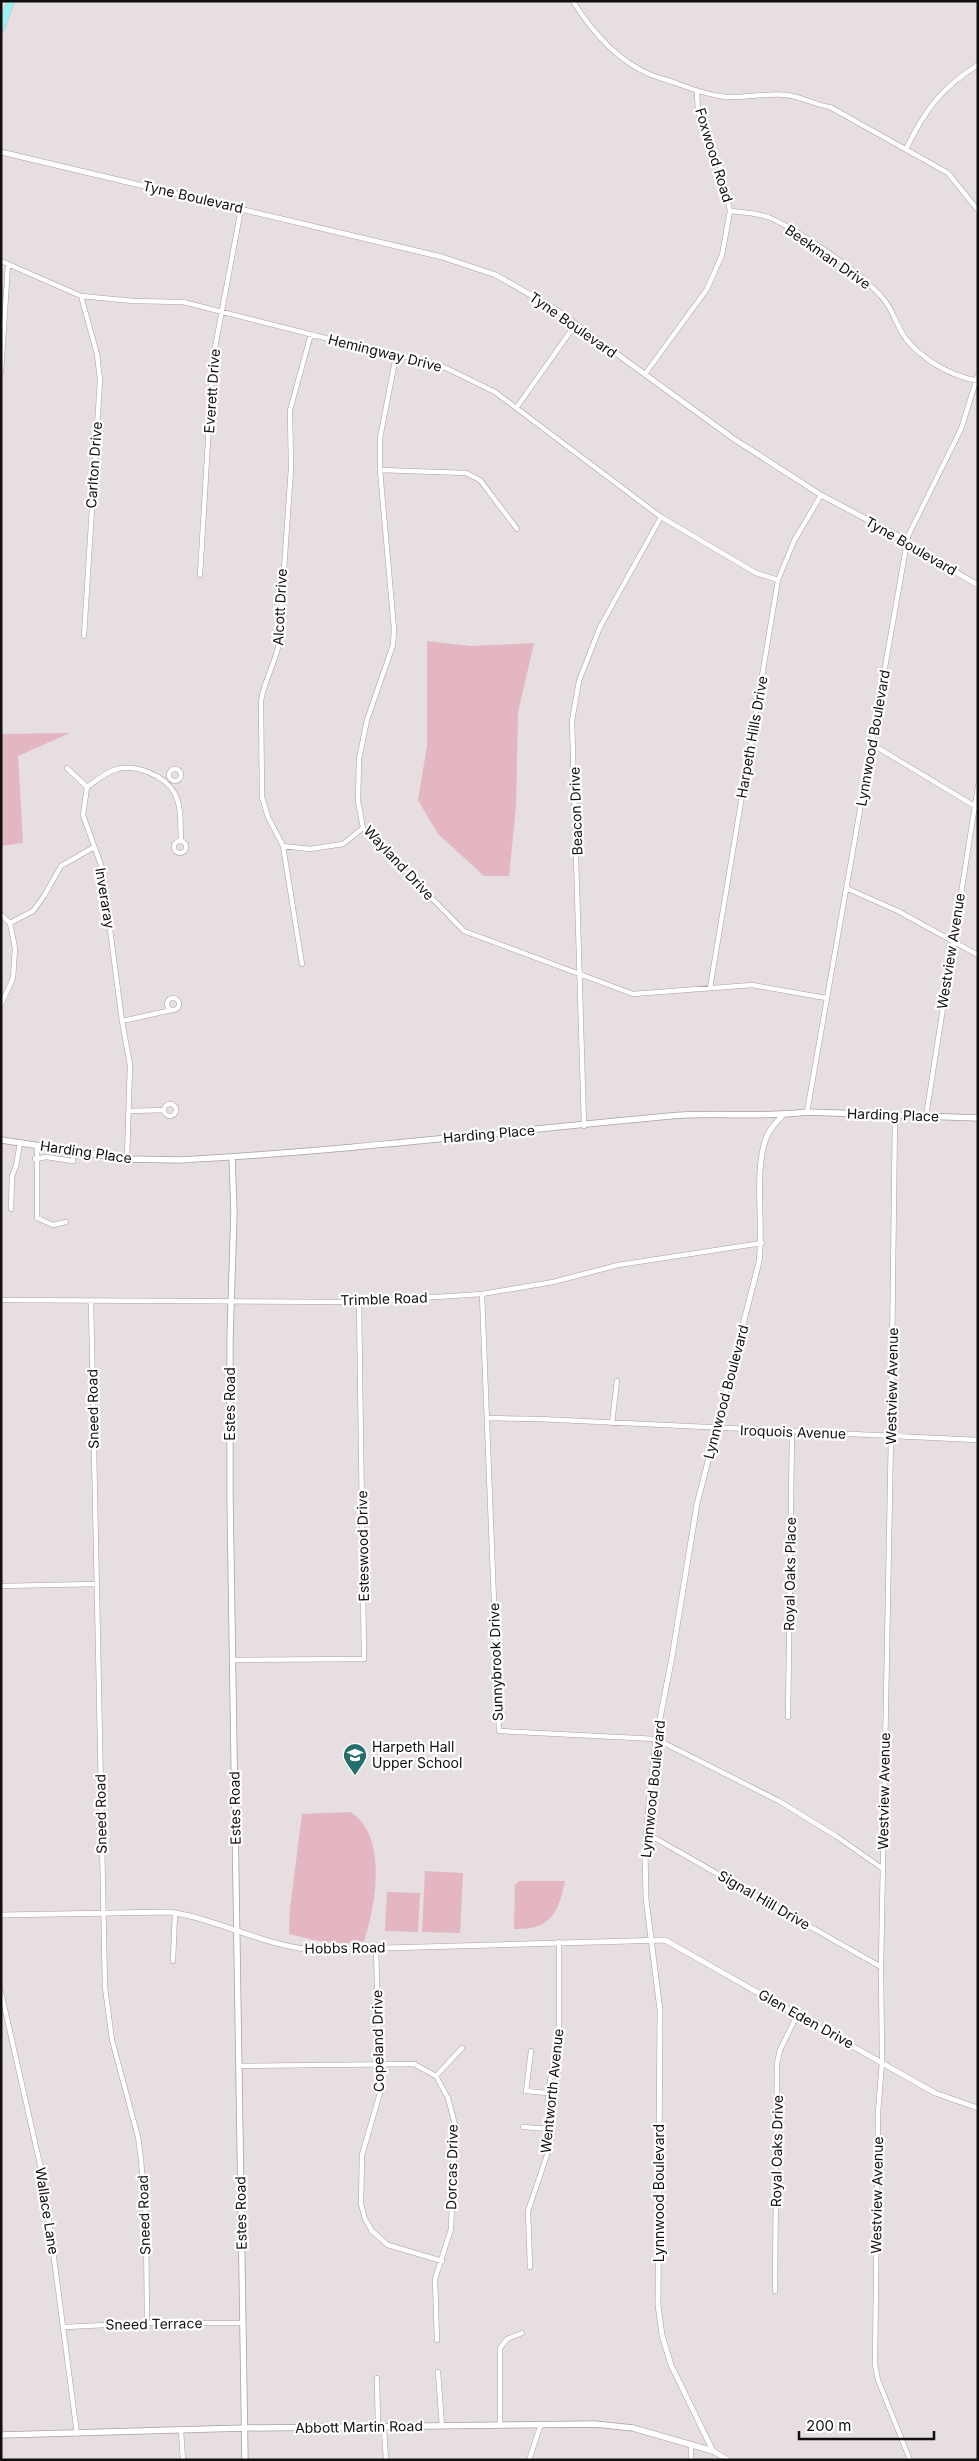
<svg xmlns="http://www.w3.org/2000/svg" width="979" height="2461" font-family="Inter,sans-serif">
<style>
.green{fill:#e3b6c1}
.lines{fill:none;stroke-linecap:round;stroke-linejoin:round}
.minor-casing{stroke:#a7a0a2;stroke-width:5.5}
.tertiary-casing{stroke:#a7a0a2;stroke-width:6}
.secondary-casing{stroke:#a7a0a2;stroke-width:7}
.primary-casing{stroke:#bdbcbc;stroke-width:8}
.minor{stroke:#fff;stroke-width:4.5}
.tertiary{stroke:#fff;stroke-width:5}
.secondary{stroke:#fff;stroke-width:5.5}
.primary{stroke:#9bf3f1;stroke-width:7}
.labels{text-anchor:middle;stroke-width:4.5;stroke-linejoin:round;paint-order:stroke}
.street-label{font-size:14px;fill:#120f10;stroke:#fff}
.poi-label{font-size:14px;fill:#120f10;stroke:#fff;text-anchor:start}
</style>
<rect width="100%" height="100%" fill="#e6dee0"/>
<path class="green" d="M427 641 471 646 534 643 518 712 516 807 509 876H484L438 834 418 800 427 746Z
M70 733 18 756 23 843 1 846V734Z
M350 1812C388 1834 376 1905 364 1941 338 1946 315 1941 289 1934L290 1909 302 1814Z
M425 1871 463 1873 460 1933 422 1932Z
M519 1881H565C558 1913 551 1930 514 1929L515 1885Z
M387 1892 420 1893 418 1932 385 1931Z"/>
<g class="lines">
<g class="minor-casing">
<path id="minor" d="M573 1C591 30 617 60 649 74 658 78 669 80 678 84 694 90 708 95 726 97 746 98 766 93 787 95 802 97 815 105 830 107L948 173 978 210
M906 149C925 110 941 88 978 65
M730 211C743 212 756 213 768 217 799 230 858 271 881 296 893 308 896 326 906 339 923 360 951 376 978 381
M1 261 81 296 133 301 183 302 396 356 410 357 446 368 495 392 661 517 756 573 778 580
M81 296 97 354 100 380 84 636
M396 356 380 438V470L394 629 393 645 367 720 359 759 358 801 363 828 464 931 633 994 752 985 826 998
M1 372 8 264
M645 374 707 289 722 255 730 211 721 168 710 149 698 112 697 92
M517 407 575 325
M380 470 466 473 480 480 517 529
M200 575 213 358 241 209
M873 745 978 808
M67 768 87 787
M169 775a6 6 0 1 1 12 0a6 6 0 1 1-12 0Z
M174 847a6 6 0 1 1 12 0a6 6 0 1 1-12 0Z
M283 846 310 849 343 844 363 828
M846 888 898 911 978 955
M1 915 10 923 15 948 13 978 1 1005
M10 923 33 911 44 896 61 866 94 847
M302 964 283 846 268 817 262 797 261 701C264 680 276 663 279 642L291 468 290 410 311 334
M710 988 778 580 794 541 821 495
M167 1004a6 6 0 1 1 12 0a6 6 0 1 1-12 0Z
M122 1021 172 1010
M164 1110a6 6 0 1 1 12 0a6 6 0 1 1-12 0Z
M130 1111 164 1110
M807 1112 908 536 961 429 978 375
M895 1115 891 1435 881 1967 882 2062 878 2113 875 2365 878 2380 910 2460
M926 1116 978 786
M584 1126 572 721 579 681 600 627 661 517
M37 1146V1218L53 1225 66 1222
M35 1159 46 1157 73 1161 74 1151
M127 1159 130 1065 122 1021 102 868 83 815 87 787C95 782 105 773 114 770 134 763 165 775 175 794 182 808 180 826 181 841
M11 1209 12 1176 16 1166 20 1143
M482 1294 499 1731 656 1739 779 1801 836 1836 883 1869
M1 1300 359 1302 482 1294 553 1282 618 1265 762 1243
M91 1301 105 1987 112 2040 138 2137 141 2159 146 2224 147 2323
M488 1418 539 1419 978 1440
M612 1423 617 1381
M1 1586 96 1584
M232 1660 364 1659 359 1302
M788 1717 792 1431
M646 1833 881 1967
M376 1948 380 2093 362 2155 361 2204 365 2219 372 2231 388 2245 442 2261
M173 1961 175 1913
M1 1992 44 2182 77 2434
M531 2051 526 2091 548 2093
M239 2066 414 2064 436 2076 448 2098 455 2125 451 2229 435 2279 437 2340
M436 2076 462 2048
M523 2127 550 2129
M530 2267 528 2211 547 2155 550 2129 548 2093 559 2026V1942
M775 2291 777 2063 780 2050 797 2015
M65 2327 147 2323H243
M438 2372 442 2426
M377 2378 378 2427
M500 2425V2348L507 2339 522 2333
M384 2427 386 2460
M181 2431 183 2460
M529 2460 541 2424
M691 2460V2444"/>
</g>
<g class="tertiary-casing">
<path id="tertiary" d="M1 152 442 257 496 275 555 309 734 439 821 495 902 538 908 544 978 585
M1 1915 169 1912C219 1919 263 1946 314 1950L665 1940 935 2093 978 2108
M728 2460 713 2451 671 2365 662 2335 658 2305 660 2010 646 1899 645 1851 649 1804 656 1739 672 1657 697 1504 759 1262C764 1225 753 1169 767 1136 770 1128 777 1122 783 1115"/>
</g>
<g class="secondary-casing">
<path id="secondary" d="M1 1140 127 1159 180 1160C344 1151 507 1131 670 1116 716 1112 762 1118 807 1112L978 1118
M232 1157 234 1212 230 1338V1497L245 2460
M1 2435 244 2428 595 2424 633 2428 713 2451"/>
</g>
<g class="primary-casing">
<path id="primary" d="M1 28 11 1"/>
</g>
<use href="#minor" class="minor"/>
<use href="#tertiary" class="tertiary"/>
<use href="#secondary" class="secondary"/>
<use href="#primary" class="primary"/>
</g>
<defs>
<g id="school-pin" transform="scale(1.25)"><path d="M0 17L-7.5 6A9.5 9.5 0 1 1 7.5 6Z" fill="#246f6d" stroke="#fff"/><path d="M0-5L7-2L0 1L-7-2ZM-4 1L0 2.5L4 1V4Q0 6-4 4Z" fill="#fff"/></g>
</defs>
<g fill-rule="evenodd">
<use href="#school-pin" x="355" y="1755"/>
</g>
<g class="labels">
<g class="street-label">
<text transform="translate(714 155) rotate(73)" y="5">Foxwood Road</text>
<text transform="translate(193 197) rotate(13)" y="5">Tyne Boulevard</text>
<text transform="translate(828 257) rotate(35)" y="5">Beekman Drive</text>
<text transform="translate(573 325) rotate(35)" y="5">Tyne Boulevard</text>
<text transform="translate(385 353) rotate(14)" y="5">Hemingway Drive</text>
<text transform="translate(212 391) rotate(-86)" y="5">Everett Drive</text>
<text transform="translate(94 465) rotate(-86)" y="5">Carlton Drive</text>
<text transform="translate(911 546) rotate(30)" y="5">Tyne Boulevard</text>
<text transform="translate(280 607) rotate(-87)" y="5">Alcott Drive</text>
<text transform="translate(752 737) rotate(-80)" y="5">Harpeth Hills Drive</text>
<text transform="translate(873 738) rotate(-80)" y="5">Lynnwood Boulevard</text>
<text transform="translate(576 811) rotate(-92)" y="5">Beacon Drive</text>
<text transform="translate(399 863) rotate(47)" y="5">Wayland Drive</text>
<text transform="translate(105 898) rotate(81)" y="5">Inveraray</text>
<text transform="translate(951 951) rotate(-81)" y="5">Westview Avenue</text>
<text transform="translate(893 1115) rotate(2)" y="5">Harding Place</text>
<text transform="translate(489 1134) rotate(-5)" y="5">Harding Place</text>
<text transform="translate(86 1152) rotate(8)" y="5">Harding Place</text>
<text transform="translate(384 1299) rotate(-2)" y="5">Trimble Road</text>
<text transform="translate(892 1386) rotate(-89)" y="5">Westview Avenue</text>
<text transform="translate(726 1392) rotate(-75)" y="5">Lynnwood Boulevard</text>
<text transform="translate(230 1404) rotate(-90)" y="5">Estes Road</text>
<text transform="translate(93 1409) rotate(-91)" y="5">Sneed Road</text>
<text transform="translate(793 1432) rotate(2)" y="5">Iroquois Avenue</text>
<text transform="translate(363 1546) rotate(-91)" y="5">Esteswood Drive</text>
<text transform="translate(790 1574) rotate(-89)" y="5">Royal Oaks Place</text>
<text transform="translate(496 1662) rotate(-92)" y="5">Sunnybrook Drive</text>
<text transform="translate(653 1789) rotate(-84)" y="5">Lynnwood Boulevard</text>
<text transform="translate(884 1791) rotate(-89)" y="5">Westview Avenue</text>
<text transform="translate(235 1808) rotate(-91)" y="5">Estes Road</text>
<text transform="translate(101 1814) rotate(-91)" y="5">Sneed Road</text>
<text transform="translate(764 1900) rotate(30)" y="5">Signal Hill Drive</text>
<text transform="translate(345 1948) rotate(-1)" y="5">Hobbs Road</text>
<text transform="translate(806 2019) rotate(29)" y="5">Glen Eden Drive</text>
<text transform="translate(378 2041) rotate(-91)" y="5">Copeland Drive</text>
<text transform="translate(552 2091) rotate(-84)" y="5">Wentworth Avenue</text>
<text transform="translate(777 2151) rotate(-89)" y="5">Royal Oaks Drive</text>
<text transform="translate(452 2167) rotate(-89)" y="5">Dorcas Drive</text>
<text transform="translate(659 2193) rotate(-90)" y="5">Lynnwood Boulevard</text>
<text transform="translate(877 2195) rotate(-89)" y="5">Westview Avenue</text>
<text transform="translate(47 2211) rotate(81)" y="5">Wallace Lane</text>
<text transform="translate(241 2213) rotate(-91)" y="5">Estes Road</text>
<text transform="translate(144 2215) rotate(-92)" y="5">Sneed Road</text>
<text transform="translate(154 2324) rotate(-1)" y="5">Sneed Terrace</text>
<text transform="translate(359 2427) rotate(-1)" y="5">Abbott Martin Road</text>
</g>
<g class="poi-label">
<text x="372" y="1752">Harpeth Hall<tspan x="372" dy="16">Upper School</tspan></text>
</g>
</g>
<rect width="979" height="2461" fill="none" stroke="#120f10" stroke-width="5"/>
<path d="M799 2431v8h135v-8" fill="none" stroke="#120f10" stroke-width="2.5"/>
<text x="806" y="2431" font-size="15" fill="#120f10" stroke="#ffffff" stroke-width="4" paint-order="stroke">200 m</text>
</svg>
